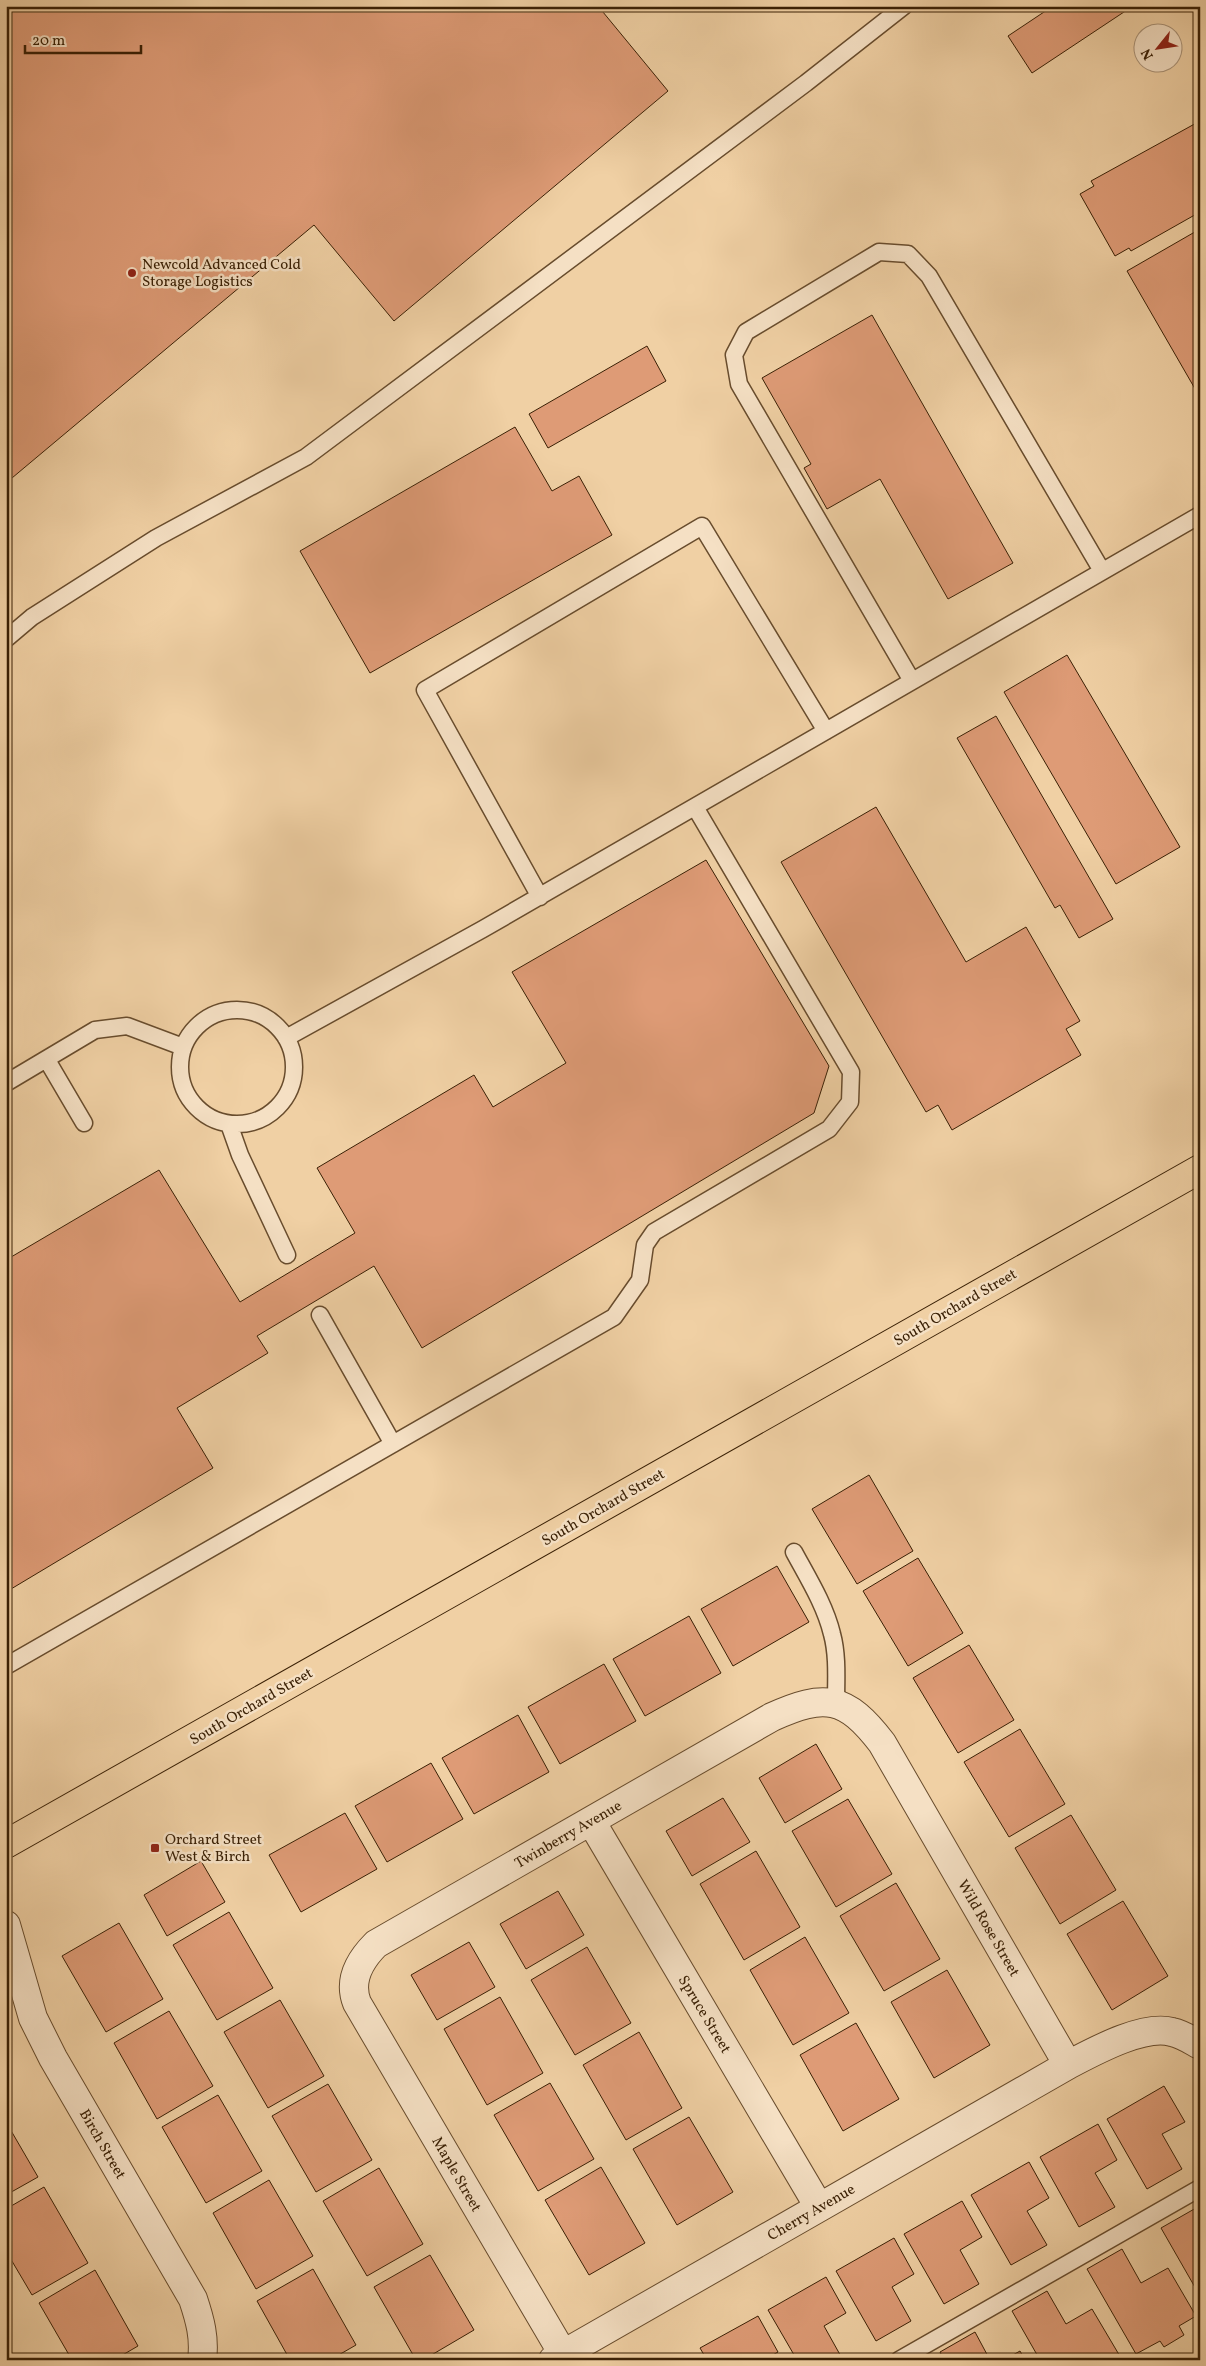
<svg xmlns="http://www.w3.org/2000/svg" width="1206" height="2366" font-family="Vollkorn,serif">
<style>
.building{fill:#de9b76;stroke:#3a2005}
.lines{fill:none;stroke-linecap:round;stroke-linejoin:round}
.service-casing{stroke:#684c2d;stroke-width:19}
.minor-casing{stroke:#684c2d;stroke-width:30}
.primary-casing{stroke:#3a2005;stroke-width:30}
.service{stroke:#f5e0c4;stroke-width:16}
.minor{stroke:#f5e0c4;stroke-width:28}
.primary{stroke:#f0d0a4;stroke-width:28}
.poi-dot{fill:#8f2418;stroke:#f5e0c4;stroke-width:2}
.labels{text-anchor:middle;stroke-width:5;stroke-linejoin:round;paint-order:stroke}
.poi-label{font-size:15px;fill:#3a2005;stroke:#f5e0c4;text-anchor:start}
.street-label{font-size:15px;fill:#3a2005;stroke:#f5e0c4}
</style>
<rect width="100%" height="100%" fill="#f0d0a4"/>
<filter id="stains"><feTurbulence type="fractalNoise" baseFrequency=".004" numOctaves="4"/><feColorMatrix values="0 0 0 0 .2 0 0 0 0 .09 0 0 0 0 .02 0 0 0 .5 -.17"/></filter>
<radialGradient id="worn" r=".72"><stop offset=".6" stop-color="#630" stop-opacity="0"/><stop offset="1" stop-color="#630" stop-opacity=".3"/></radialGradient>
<path class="building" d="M6 6H598L668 91 394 321 314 225 6 483Z
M1053 6H1133L1032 73 1008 36Z
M1200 121V212L1131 251 1129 248 1115 256 1080 194 1094 186 1091 181Z
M1200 229V393L1198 394 1127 271Z
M872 315 1013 563 948 599 880 479 827 509 804 468 811 464 762 378Z
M647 346 666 381 548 448 529 414Z
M515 427 552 491 579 476 612 535 370 673 300 551Z
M1067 655 1180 847 1116 884 1004 692Z
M996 716 1113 919 1079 938 1060 905 1055 908 957 738Z
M876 807 966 962 1026 927 1080 1021 1066 1029 1081 1055 952 1130 938 1105 926 1112 781 862Z
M706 860 829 1066 814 1113 422 1348 374 1266 257 1336 268 1353 177 1408 213 1468 6 1592V1260L159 1170 240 1302 355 1233 317 1168 474 1075 493 1107 566 1063 512 972Z
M869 1475 913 1551 857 1584 812 1509Z
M918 1558 963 1633 908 1666 863 1591Z
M777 1566 809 1622 733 1666 701 1609Z
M689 1616 721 1673 645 1716 613 1659Z
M969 1645 1014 1720 958 1753 913 1678Z
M604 1664 636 1721 560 1764 528 1707Z
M518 1715 549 1772 474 1814 442 1758Z
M1020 1729 1065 1804 1009 1837 964 1762Z
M816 1744 842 1789 785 1823 759 1778Z
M431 1763 463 1819 387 1862 355 1806Z
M723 1798 750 1842 692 1876 666 1831Z
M848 1799 892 1874 836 1907 792 1831Z
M345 1813 377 1869 301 1912 269 1855Z
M1071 1815 1116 1890 1060 1924 1015 1848Z
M756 1851 800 1927 744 1960 700 1884Z
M201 1861 225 1902 167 1936 144 1895Z
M896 1883 940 1959 884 1991 840 1916Z
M558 1891 584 1935 526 1969 500 1924Z
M1123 1901 1168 1976 1112 2010 1067 1934Z
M229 1912 273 1988 217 2020 173 1945Z
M119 1923 163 1999 106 2032 62 1956Z
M805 1937 849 2013 793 2045 750 1970Z
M469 1942 495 1987 437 2020 411 1975Z
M587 1947 631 2023 575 2055 531 1980Z
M947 1970 990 2045 934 2078 891 2002Z
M500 1997 543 2073 487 2105 444 2029Z
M280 2000 324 2076 268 2108 224 2032Z
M169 2011 213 2086 157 2119 114 2043Z
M856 2023 899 2099 843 2131 800 2055Z
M639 2032 682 2108 626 2140 583 2065Z
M550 2083 594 2159 538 2191 494 2115Z
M328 2084 372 2160 316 2192 272 2116Z
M1164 2086 1185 2122 1162 2134 1182 2169 1147 2189 1107 2119Z
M218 2095 262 2171 206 2203 162 2127Z
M689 2117 733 2192 677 2225 633 2149Z
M6 2122 38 2177 6 2195Z
M1098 2124 1117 2160 1095 2173 1115 2207 1079 2227 1040 2157Z
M1029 2162 1049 2198 1027 2211 1047 2245 1011 2265 971 2195Z
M601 2167 645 2243 589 2275 545 2200Z
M379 2168 423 2244 367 2276 323 2201Z
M269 2180 313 2256 256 2289 213 2213Z
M44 2187 88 2263 32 2295 6 2251V2209Z
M962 2201 982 2237 960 2250 979 2284 944 2304 904 2234Z
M1196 2208 1200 2214V2296L1161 2228Z
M894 2238 914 2274 892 2287 911 2321 876 2341 836 2271Z
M1122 2249 1141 2283 1168 2268 1196 2316 1179 2326 1184 2335 1164 2347 1160 2341 1136 2354 1087 2269Z
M430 2255 474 2330 423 2360H416L374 2287Z
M313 2269 356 2345 330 2360H290L257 2301Z
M95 2270 138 2346 114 2360H72L39 2303Z
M826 2277 846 2313 824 2326 843 2360H797L768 2310Z
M1047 2291 1066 2324 1092 2309 1121 2358 1117 2360H1040L1012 2311Z
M758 2316 778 2352 764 2360H707L700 2348Z
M975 2332 990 2360H944L940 2352Z
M1020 2351 1025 2360H1004Z
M690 2355 693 2360H681Z"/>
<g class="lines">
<g class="service-casing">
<path id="service" d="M6 639 32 617 156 538 306 457 806 83 904 6
M912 681 739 384 734 355 746 332 879 252 908 254 929 276 1102 571
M540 897 425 690 702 526 826 731
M180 1067a57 57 0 1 1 114 0a57 57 0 1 1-114 0Z
M286 1038 483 929 1200 515
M47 1060 84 1123
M6 1083 95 1030 127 1026 183 1047
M229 1124 240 1155 287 1255
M320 1315 393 1444
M794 1552C808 1578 825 1605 832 1634 838 1656 836 1681 836 1704
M6 1666 614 1317 640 1280 645 1245 654 1232 829 1129 850 1102 851 1072 695 807
M899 2360 1200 2188"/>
</g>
<g class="minor-casing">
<path id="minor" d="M591 1821 819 2207
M6 1925 33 2018 53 2058 193 2299C200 2320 205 2338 202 2360
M563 2354 357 2003C348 1980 360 1960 376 1944L772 1717C825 1693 846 1696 882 1743L1068 2065C1093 2052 1143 2024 1172 2032 1182 2034 1191 2040 1200 2045
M553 2360 1068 2065"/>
</g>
<g class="primary-casing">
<path id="primary" d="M6 1844 1200 1169"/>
</g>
<use href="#service" class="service"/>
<use href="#minor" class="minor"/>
<use href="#primary" class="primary"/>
</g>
<g class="poi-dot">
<circle cx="132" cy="273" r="5"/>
<rect x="150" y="1843" width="10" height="10" rx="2.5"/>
</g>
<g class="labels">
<g class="poi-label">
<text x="142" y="269">Newcold Advanced Cold<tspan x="142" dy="17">Storage Logistics</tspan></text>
<text x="165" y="1844">Orchard Street<tspan x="165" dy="17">West &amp; Birch</tspan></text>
</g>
<g class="street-label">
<text transform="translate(955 1307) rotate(-30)" y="5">South Orchard Street</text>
<text transform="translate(603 1507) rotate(-30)" y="5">South Orchard Street</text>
<text transform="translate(251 1706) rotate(-30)" y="5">South Orchard Street</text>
<text transform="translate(568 1834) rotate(-30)" y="5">Twinberry Avenue</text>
<text transform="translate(989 1928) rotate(60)" y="5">Wild Rose Street</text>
<text transform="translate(705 2014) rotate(59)" y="5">Spruce Street</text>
<text transform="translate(103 2144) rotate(60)" y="5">Birch Street</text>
<text transform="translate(457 2174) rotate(60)" y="5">Maple Street</text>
<text transform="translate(811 2212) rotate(-30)" y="5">Cherry Avenue</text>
</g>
</g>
<rect width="1206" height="2366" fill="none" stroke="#f0d0a4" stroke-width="25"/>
<rect x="8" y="8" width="1191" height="2351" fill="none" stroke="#3a2005" stroke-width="2.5"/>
<rect x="12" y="12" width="1181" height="2341" fill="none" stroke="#3a2005"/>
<g transform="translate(1158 48) rotate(240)"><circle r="24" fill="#f5e0c4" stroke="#aa9378"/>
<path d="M0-4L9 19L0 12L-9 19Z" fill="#8f2418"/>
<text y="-8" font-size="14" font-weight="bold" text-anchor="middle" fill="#3a2005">N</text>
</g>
<path d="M25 45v8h116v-8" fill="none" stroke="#3a2005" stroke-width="2.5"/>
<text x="32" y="45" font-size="15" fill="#3a2005" stroke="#f5e0c4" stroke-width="4" paint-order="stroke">20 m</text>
<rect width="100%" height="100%" filter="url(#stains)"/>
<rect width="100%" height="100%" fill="url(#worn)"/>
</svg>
